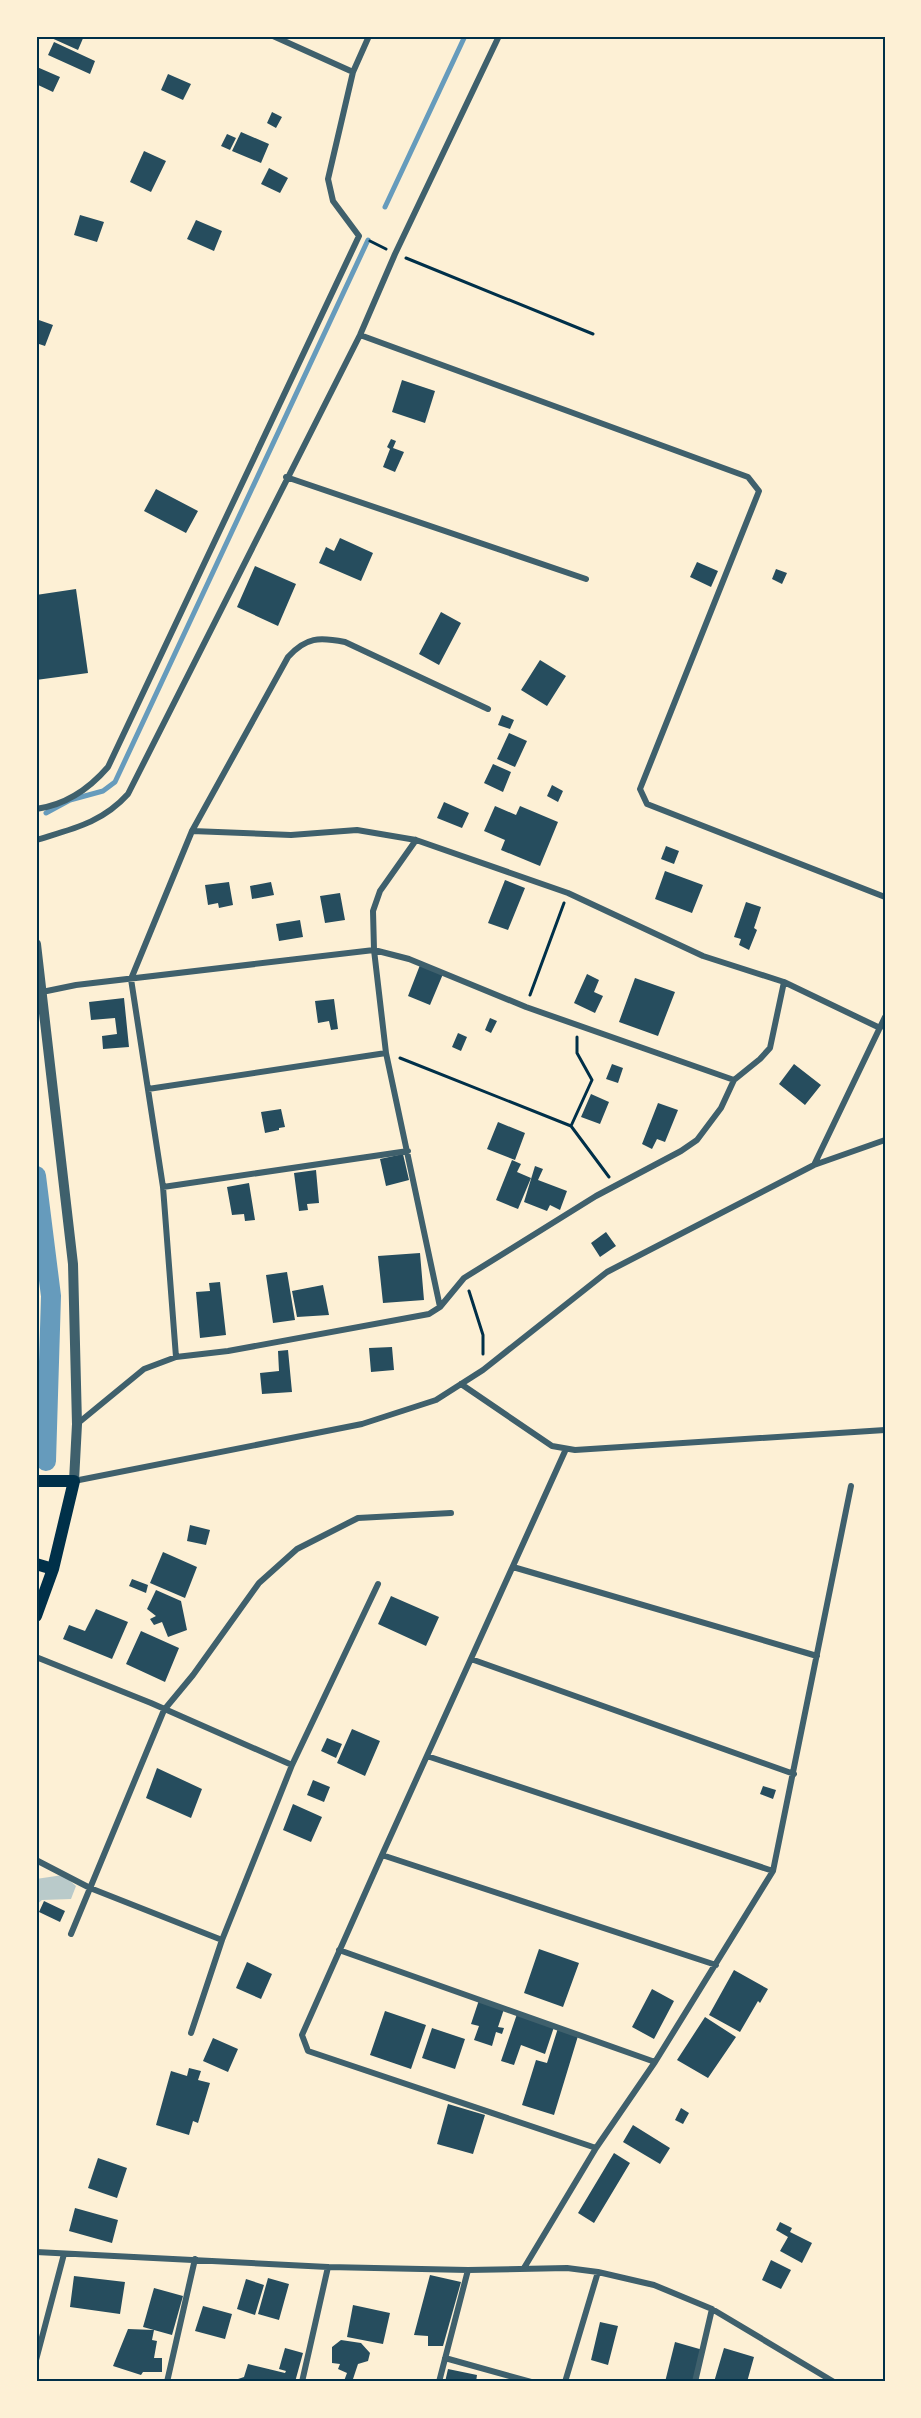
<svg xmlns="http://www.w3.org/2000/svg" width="921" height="2418" font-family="Commissioner,sans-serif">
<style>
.green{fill:#b9caca}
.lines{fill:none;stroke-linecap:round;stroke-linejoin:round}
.stream{stroke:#669bbc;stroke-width:5}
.canal{stroke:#669bbc;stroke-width:20}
.building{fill:#264d5e}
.path{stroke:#003049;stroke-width:3}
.minor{stroke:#3f606c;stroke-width:6}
.tertiary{stroke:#3f606c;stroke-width:10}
.secondary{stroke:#003049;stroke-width:12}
.neatline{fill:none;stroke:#003049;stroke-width:2}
</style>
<rect width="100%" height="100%" fill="#fdf0d5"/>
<path class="green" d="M63 1875 76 1886 71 1899 42 1900 36 1905V1879Z"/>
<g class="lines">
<path class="stream" d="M385 207 465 36
M46 813 70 800 103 791 115 782 368 240"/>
<path class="canal" d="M36 1176 51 1296 46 1461"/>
</g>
<path class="building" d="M47 36H84L78 50Z
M54 42 95 61 90 74 48 55Z
M37 67 60 77 53 92 36 84Z
M168 74 191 84 183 100 161 90Z
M272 112 282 117 276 128 267 123Z
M241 132 269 144 261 163 232 151Z
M227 134 236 138 230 150 221 146Z
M144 151 166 161 151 192 130 182Z
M269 168 288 178 280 193 261 184Z
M80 215 104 222 97 242 74 235Z
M196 220 222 231 214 251 187 239Z
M36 319 53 325 45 346 36 343Z
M402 380 435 391 425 423 392 412Z
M391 439 396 441 393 448 404 452 395 472 383 467 390 449 387 447Z
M156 489 198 511 186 533 144 511Z
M340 538 373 553 361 581 319 563 326 547 334 551Z
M697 562 718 571 711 587 690 577Z
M255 566 296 584 278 626 237 607Z
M776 569 787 573 782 584 772 579Z
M76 589 88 673 36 680V595Z
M441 612 461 623 439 665 419 654Z
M540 660 566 676 547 706 521 690Z
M502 715 514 720 510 729 498 725Z
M509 733 527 741 515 767 497 759Z
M493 764 511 772 503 792 484 783Z
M552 785 563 791 558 802 547 796Z
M444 802 469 813 462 828 437 818Z
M495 806 516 815 520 806 558 822 540 866 501 850 505 840 484 831Z
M666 846 679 851 674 864 661 859Z
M665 871 703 885 692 913 655 899Z
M505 880 525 888 508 930 488 923Z
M229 882 233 905 219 908 218 903 208 905 205 885Z
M271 882 274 895 252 899 250 886Z
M340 893 345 920 325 923 320 896Z
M746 902 761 907 754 928 757 930 749 950 739 945 741 939 734 937Z
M300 920 303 937 279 941 276 924Z
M420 965 443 974 430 1005 408 996Z
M587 974 599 980 594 992 603 996 595 1013 574 1003Z
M635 978 675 992 658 1036 619 1022Z
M124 998 129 1047 103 1049 102 1036 117 1034 115 1018 91 1020 89 1002Z
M334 999 338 1029 331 1030 329 1021 318 1023 315 1001Z
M490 1018 497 1021 491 1033 485 1030Z
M458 1033 467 1037 461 1051 452 1047Z
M612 1064 623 1068 618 1083 606 1079Z
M794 1064 821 1085 805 1105 779 1084Z
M591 1094 609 1102 600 1124 581 1117Z
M658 1103 678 1110 665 1142 657 1139 652 1149 642 1144Z
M281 1109 285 1127 279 1128V1130L265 1133 261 1112Z
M498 1122 525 1133 515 1160 487 1149Z
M403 1154 409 1180 386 1186 380 1159Z
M512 1160 521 1164 517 1172 531 1178 518 1209 496 1200Z
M535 1166 543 1169 538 1180 567 1191 560 1210 550 1205 547 1211 524 1202Z
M316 1170 319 1203 307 1204 308 1210 299 1211 294 1173Z
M249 1183 255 1220 245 1221 244 1214 232 1215 227 1187Z
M606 1232 616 1246 600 1257 591 1243Z
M420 1253 424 1300 383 1303 378 1256Z
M287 1272 295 1320 273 1323 266 1275Z
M220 1282 226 1335 200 1338 196 1292 210 1291 209 1283Z
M323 1285 329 1315 297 1317 292 1291Z
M392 1347 394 1370 371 1372 369 1348Z
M288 1350 292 1392 262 1394 260 1373 279 1371 278 1351Z
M190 1525 210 1530 206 1545 187 1541Z
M163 1552 197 1567 185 1598 150 1583Z
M132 1579 148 1585 146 1593 129 1586Z
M156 1590 181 1601 187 1630 168 1637 162 1622 154 1625 150 1619 156 1616 147 1609Z
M391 1596 439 1617 426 1646 378 1624Z
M96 1609 128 1622 112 1659 63 1639 69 1625 85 1631Z
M141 1631 179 1648 165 1682 126 1664Z
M352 1729 380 1741 365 1776 337 1763Z
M327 1738 342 1744 336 1758 321 1751Z
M157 1768 202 1789 191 1818 146 1798Z
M313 1780 330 1787 324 1802 307 1795Z
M763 1786 776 1790 773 1799 760 1794Z
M293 1804 322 1817 311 1842 283 1830Z
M44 1901 65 1911 60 1922 39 1912Z
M539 1949 579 1963 563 2007 524 1993Z
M247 1962 272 1974 261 1999 236 1988Z
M734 1970 768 1989 760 2003 758 2001 740 2032 709 2015Z
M652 1989 674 2001 654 2039 632 2027Z
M479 2000 504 2009 498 2027 504 2028 502 2034 496 2032 492 2046 474 2040 479 2026 471 2024Z
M385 2011 426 2025 411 2069 370 2055Z
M517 2014 554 2027 545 2054 521 2045 514 2065 501 2061Z
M705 2017 736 2037 708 2078 677 2060Z
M432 2028 465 2039 455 2069 422 2058Z
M558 2028 578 2036 554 2115 522 2105 536 2060 547 2063Z
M213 2038 238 2049 228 2072 203 2061Z
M189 2068 201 2071 198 2080 210 2083 198 2123 193 2121 189 2135 156 2125 171 2071 187 2076Z
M448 2104 485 2115 473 2154 437 2144Z
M681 2108 689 2113 683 2124 675 2120Z
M633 2125 670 2148 660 2164 623 2142Z
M614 2153 630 2163 594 2223 578 2213Z
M98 2158 127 2168 117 2198 88 2188Z
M75 2208 118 2220 112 2243 69 2231Z
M780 2222 792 2228 790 2232 812 2243 802 2263 780 2251 788 2237 776 2230Z
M771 2260 791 2270 781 2289 762 2280Z
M430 2275 461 2282 443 2346H428V2336L414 2335Z
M74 2276 125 2282 120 2314 70 2307Z
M268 2278 289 2284 279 2320 258 2314Z
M246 2279 264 2285 255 2315 237 2309Z
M154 2288 183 2296 172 2335 154 2330 152 2340 157 2341 154 2358H162V2372H143L141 2375 113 2366 128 2329 154 2330 143 2327Z
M353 2305 390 2313 383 2344 347 2337Z
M203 2306 232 2314 225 2339 195 2331Z
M600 2322 618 2326 608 2365 591 2360Z
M341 2340 361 2343 370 2353 368 2361 358 2364 352 2382 344 2381 347 2373 338 2369 340 2364 332 2363V2347Z
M675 2342 703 2350 694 2382H665Z
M285 2348 303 2353 295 2382H237L238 2379 244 2377 248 2364 285 2373 286 2371 279 2369Z
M724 2348 754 2357 747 2382H714Z
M448 2369 477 2375 476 2382H445Z"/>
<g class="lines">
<path class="path" d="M370 241 386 249
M406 258 593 334
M530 995 564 903
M577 1037V1053L592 1080 571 1126 609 1177
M400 1058 571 1126
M469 1291 483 1335V1354"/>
<path class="minor" d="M273 36 353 72
M360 335 748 477 759 491 640 789 647 804 885 897
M286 477 586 579
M36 809C66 805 89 789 108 767L359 236 333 201 328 179 353 72 369 36
M192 831 291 835 357 830 416 840 568 893 703 956 784 982 880 1028
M36 840C72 829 102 823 128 794L360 335 395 254 499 36
M416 840 380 891 373 911 374 950 386 1053 440 1307
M42 992 76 985 374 950 409 959 526 1007 734 1080
M148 1089 386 1053
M814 1165 885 1017
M163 1187 408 1151
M176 1357 163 1187 131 979 192 831 288 657C306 637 319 637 345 642L488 709
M461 1384 552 1446 575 1450 885 1430
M77 1424 144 1369 176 1357 228 1351 429 1314 440 1307 464 1278 596 1196 681 1151 697 1140 721 1108 734 1080 760 1059 770 1048 784 982
M74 1481 362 1424 436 1400 483 1370 607 1272 814 1165 885 1140
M513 1567 817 1656
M36 1657 151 1703 292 1765
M471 1659 794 1774
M427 1756 773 1871
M382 1855 566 1449
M36 1860 90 1888 222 1940
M71 1934 164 1710 193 1675 259 1583 297 1549 358 1518 451 1513
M339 1950 655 2062
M191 2033 222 1940 292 1765 378 1584
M596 2148 308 2051 302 2035 382 1855 716 1965
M36 2252 328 2267 468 2270 567 2268 598 2272 654 2285 712 2309 834 2382
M524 2268 596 2148 655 2062 773 1871 851 1486
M445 2358 531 2382
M36 2360 64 2254
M167 2382 195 2259
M302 2382 328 2267
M439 2382 468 2270
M565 2382 598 2272
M695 2382 712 2309"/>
<path class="tertiary" d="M36 944 73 1264 77 1424 74 1481"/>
<path class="secondary" d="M36 1481H74L53 1569 36 1616
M36 1564 53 1569"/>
</g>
<rect width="921" height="2418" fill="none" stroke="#fdf0d5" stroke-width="75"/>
<rect x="38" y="38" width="846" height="2342" class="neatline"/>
</svg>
